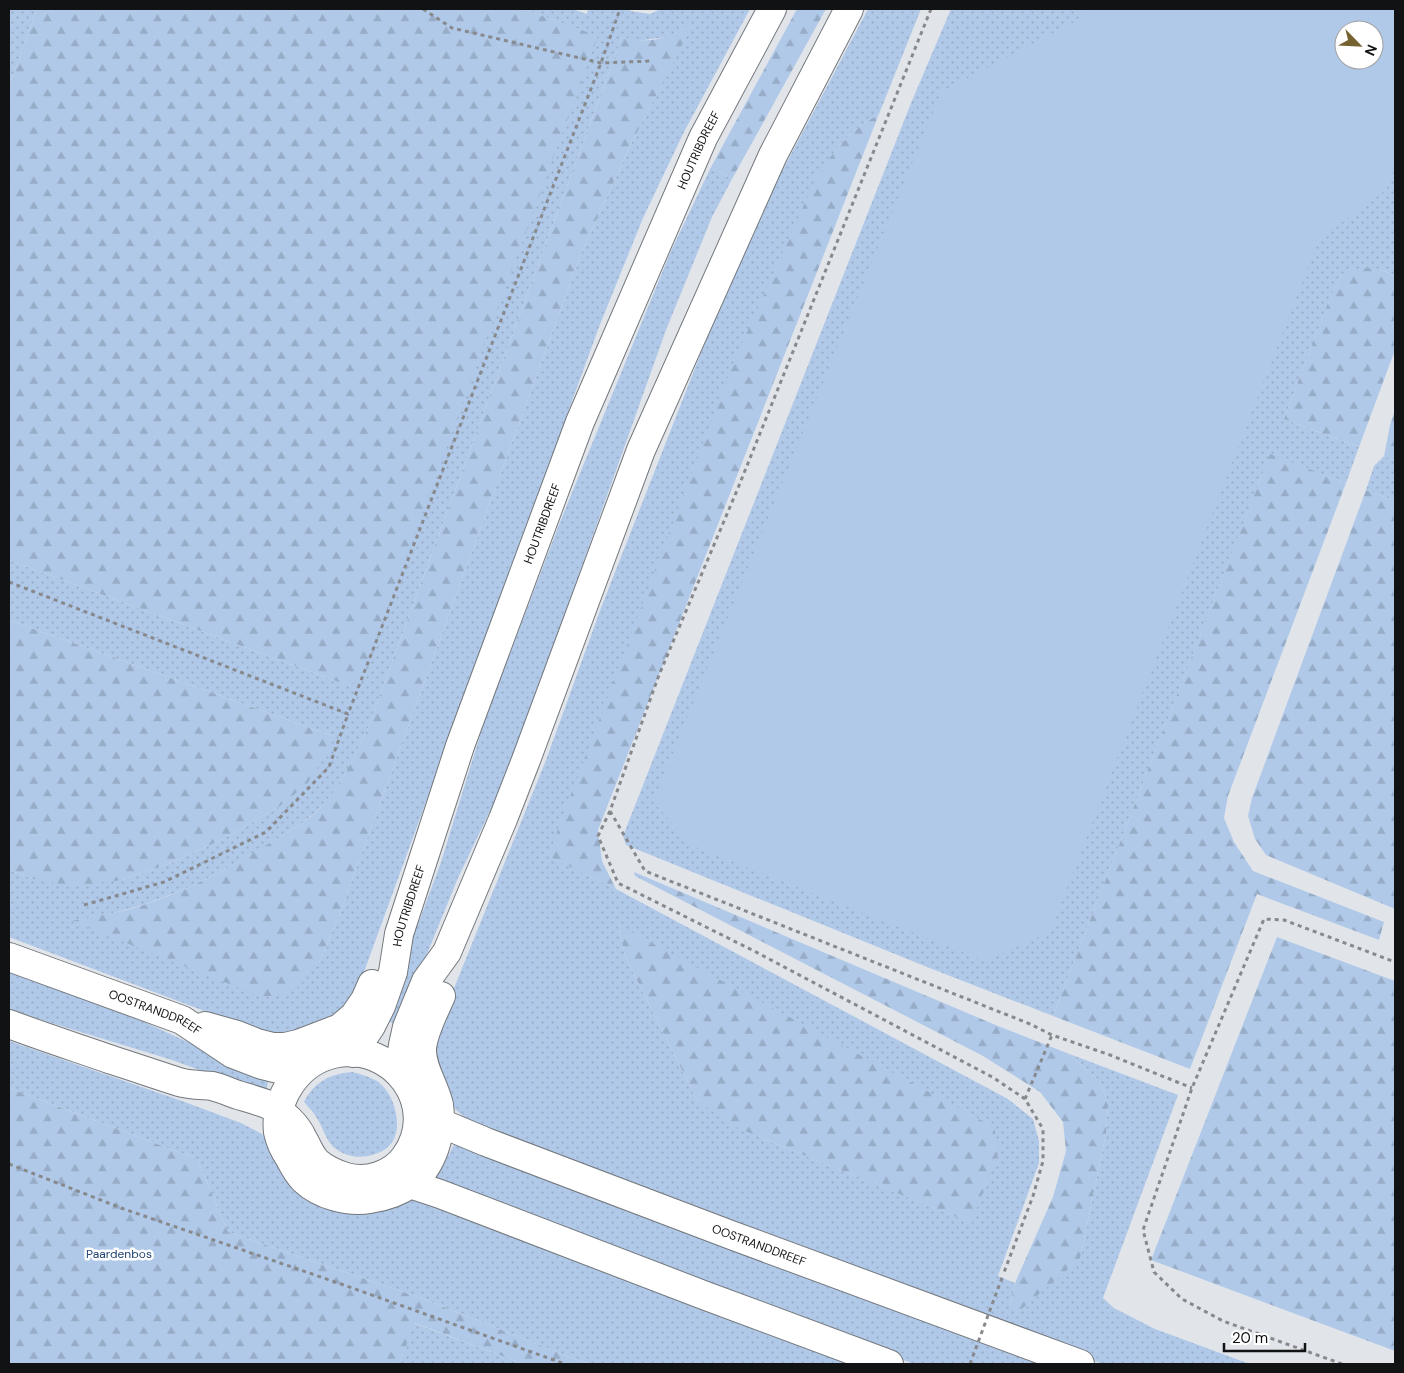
<svg xmlns="http://www.w3.org/2000/svg" width="1404" height="1373" font-family="'DM Sans',sans-serif">
<style>
.grass{fill:url(#grass-dots);fill-rule:evenodd}
.forest{fill:url(#forest-firs)}
.park{fill:#b1c9e9;fill-rule:evenodd}
.lines{fill:none;stroke-linecap:round;stroke-linejoin:round}
.secondary-casing{stroke:#74787c;stroke-width:30}
.path{stroke:#87898d;stroke-width:3;stroke-dasharray:4 4;stroke-linecap:butt}
.secondary{stroke:#fff;stroke-width:28}
.path-bridge{stroke:#87898d;stroke-width:3;stroke-dasharray:4 4;stroke-linecap:butt}
.labels{text-anchor:middle;stroke-width:5;stroke-linejoin:round;paint-order:stroke}
.street-label{font-size:12px;fill:#111214;stroke:#fff}
.park-label{font-size:12px;fill:#204474;stroke:#fff}
</style>
<defs>
<pattern id="grass-dots" width="8" height="8" patternUnits="userSpaceOnUse" patternTransform="scale(1.25)"><rect width="8" height="8" fill="#b1c9e9"/><path d="M2 2h.1M6 6h.1" fill="none" stroke="#97acc7" stroke-width="1.8" stroke-linecap="round"/></pattern>
<pattern id="forest-firs" width="22" height="20" patternUnits="userSpaceOnUse" patternTransform="scale(1.25)"><rect width="22" height="20" fill="#b1c9e9"/><path d="M5 1l3.5 6h-7zM16 11l3.5 6h-7z" fill="#97acc7"/></pattern>
</defs>
<rect width="100%" height="100%" fill="#e1e5ea"/>
<path class="grass" d="M9 9H37L9 86Z
M523 9H572L587 14 588 9H631L630 11 650 14 661 9H750L684 132 643 218 599 327 360 983 351 1000 335 1015 320 1023 281 1036 257 1031 9 937V870L36 880H122L171 863 223 839 280 806 333 736 9 620V560L344 684 597 36ZM692 25 630 146 581 254 338 918 319 963 73 921C91 917 111 914 129 909 178 895 223 872 267 845 285 834 305 823 320 808 342 786 354 757 367 730L622 37 636 41 667 37Z
M868 9H921L879 114 857 128 836 149 549 856 616 889 1008 1099 1033 1119 1039 1141V1163L998 1276 1015 1283 1010 1306 1080 1259 1106 1133 1108 1105 1100 1081 1067 1053 1178 1095 1103 1298 1114 1308 1155 1329 1250 1364H1103L475 1127 455 1109 443 1086 433 1055 436 1033 546 760 601 608 708 335 761 211ZM618 925 972 1223 764 1139 697 1100 625 956Z
M951 9H1395V276L1380 269 1342 274 1331 296 1284 419 1359 447 1346 483 1270 455 1053 1016 927 967 626 845 623 836 911 103ZM1344 30H1374V60H1344Z
M711 167 732 179 712 217 666 330 509 771 458 878 398 1025 383 1019 441 862 486 716 560 522 671 251Z
M1384 456 1395 460V501L1366 490 1374 466Z
M9 969 144 1022 269 1079 265 1094 172 1060 35 1018 9 1009Z
M9 1041 182 1101 241 1123 262 1134 272 1147 398 1202 421 1199 865 1364H592L577 1360 421 1298 228 1232 197 1159 9 1088Z
M352 1072C361 1074 370 1077 377 1081 395 1093 405 1130 389 1146 383 1152 376 1154 368 1156 359 1158 347 1156 339 1151 326 1144 324 1128 316 1117 313 1111 308 1107 304 1102 314 1082 330 1074 352 1072Z
M457 1139 1057 1364H914L547 1226 435 1181Z
M414 1323 523 1364H399Z"/>
<path class="forest" d="M37 9H523L598 36 362 677 353 683 344 684 9 560V86Z
M797 9H826L732 179 711 167Z
M693 24 630 146 581 254 338 918 319 963 296 989 276 996H259L71 921C90 917 109 914 127 910 178 896 223 872 268 844 286 833 306 823 320 808 342 785 354 757 367 730L622 37C652 45 666 38 693 24Z
M879 114 598 830 602 861 616 889 548 856 731 368 816 178 836 149 857 128Z
M1360 268 1380 269 1395 276V350L1359 447 1284 419 1331 295 1342 274Z
M1395 410V460L1384 456 1390 425Z
M1270 454 1346 483 1228 796 1224 818 1234 842 1253 871 1384 922 1379 940 1257 894 1190 1069 1053 1016Z
M1366 490 1395 501V909L1266 855 1255 839 1248 816 1252 798Z
M9 620 333 736 331 747 307 784 280 806 223 839 171 863 122 880 73 886 36 880 9 870Z
M634 872 998 1026 1067 1053 1100 1081 1108 1105 1106 1133 1080 1259 1018 1312 1010 1306 1015 1283 1053 1197 1066 1151 1063 1122 1040 1092 983 1056 635 876Z
M618 925 994 1127 999 1151 971 1223 764 1139 729 1124 697 1100 625 956Z
M1277 937 1395 981V1351L1151 1260Z
M9 1088 197 1159 228 1232 421 1298 577 1360 592 1364H523L415 1323 399 1364H9Z"/>
<path class="park" d="M1083 9H1395V167L1386 190 1319 239 1050 932 985 961 693 846 653 802 941 92 1078 20ZM1344 30H1374V60H1344Z"/>
<g class="lines">
<g class="secondary-casing">
<g id="secondary">
<path id="s1" d="M9 957 182 1020 233 1054 262 1065 298 1074"/>
<path d="M9 1024C43 1037 78 1048 112 1060 134 1067 157 1075 179 1082 190 1085 201 1085 212 1086 221 1088 229 1092 238 1095 248 1098 259 1101 269 1105 283 1112 297 1125 303 1139 308 1147 310 1155 317 1162 325 1169 336 1174 346 1177 367 1183 392 1175 405 1157 442 1106 393 1040 333 1054 299 1062 274 1097 278 1132 280 1141 284 1150 289 1157 293 1165 297 1173 304 1180 320 1195 348 1203 370 1199 383 1197 399 1192 410 1184 433 1166 443 1133 439 1105 435 1086 421 1068 422 1048 424 1030 434 1012 441 996"/>
<path d="M205 1026 237 1035 257 1043 273 1047H285L298 1044 340 1028 354 1016 365 1000 372 984"/>
<path id="s2" d="M353 1053 371 1026 381 1006 393 972 399 934 460 746 580 422 703 138 772 9"/>
<path d="M399 1072 403 1045 407 1027 426 981 447 952 503 819 526 760 641 450 773 155 849 9"/>
<path id="s3" d="M424 1116 486 1142 731 1235 1080 1364"/>
<path d="M410 1184 440 1194 706 1296 889 1364"/>
</g>
</g>
<path class="path" d="M423 9 452 28 601 63 651 61
M931 9 738 488 659 675 610 811 598 836 618 883 754 951 994 1078 1025 1099 1043 1129V1161L1033 1196 1003 1275
M9 582 348 714 601 63 620 9
M610 811 645 871 1030 1024 1052 1035 1110 1055 1192 1088
M84 905 164 882 266 832 329 767 348 714
M1025 1099 1052 1035
M9 1164 121 1208 341 1284 565 1364
M1342 1364 1223 1321 1182 1299 1154 1272 1143 1230 1192 1088 1264 919 1284 920 1395 962"/>
<use href="#secondary" class="secondary"/>
<path class="path-bridge" d="M970 1364 1003 1275"/>
</g>
<g class="labels">
<g class="street-label">
<text dy="4" stroke="none"><textPath href="#s2" startOffset="969">HOUTRIBDREEF</textPath></text>
<text dy="4" stroke="none"><textPath href="#s2" startOffset="564">HOUTRIBDREEF</textPath></text>
<text dy="4" stroke="none"><textPath href="#s2" startOffset="159">HOUTRIBDREEF</textPath></text>
<text dy="4" stroke="none"><textPath href="#s1" startOffset="156">OOSTRANDDREEF</textPath></text>
<text dy="4" stroke="none"><textPath href="#s3" startOffset="359">OOSTRANDDREEF</textPath></text>
</g>
<g class="park-label">
<text x="119" y="1258">Paardenbos</text>
</g>
</g>
<rect width="1404" height="1373" fill="none" stroke="#111214" stroke-width="20"/>
<g transform="translate(1359 45) rotate(114)"><circle r="24" fill="#ffffff" stroke="#a0a0a1"/>
<path d="M0-4L9 19L0 12L-9 19Z" fill="#756231"/>
<text y="-8" font-size="14" font-weight="bold" text-anchor="middle" fill="#111214">N</text>
</g>
<path d="M1224 1343v8h81v-8" fill="none" stroke="#111214" stroke-width="2.5"/>
<text x="1232" y="1343" font-size="15" fill="#111214" stroke="#ffffff" stroke-width="4" paint-order="stroke">20 m</text>
</svg>
